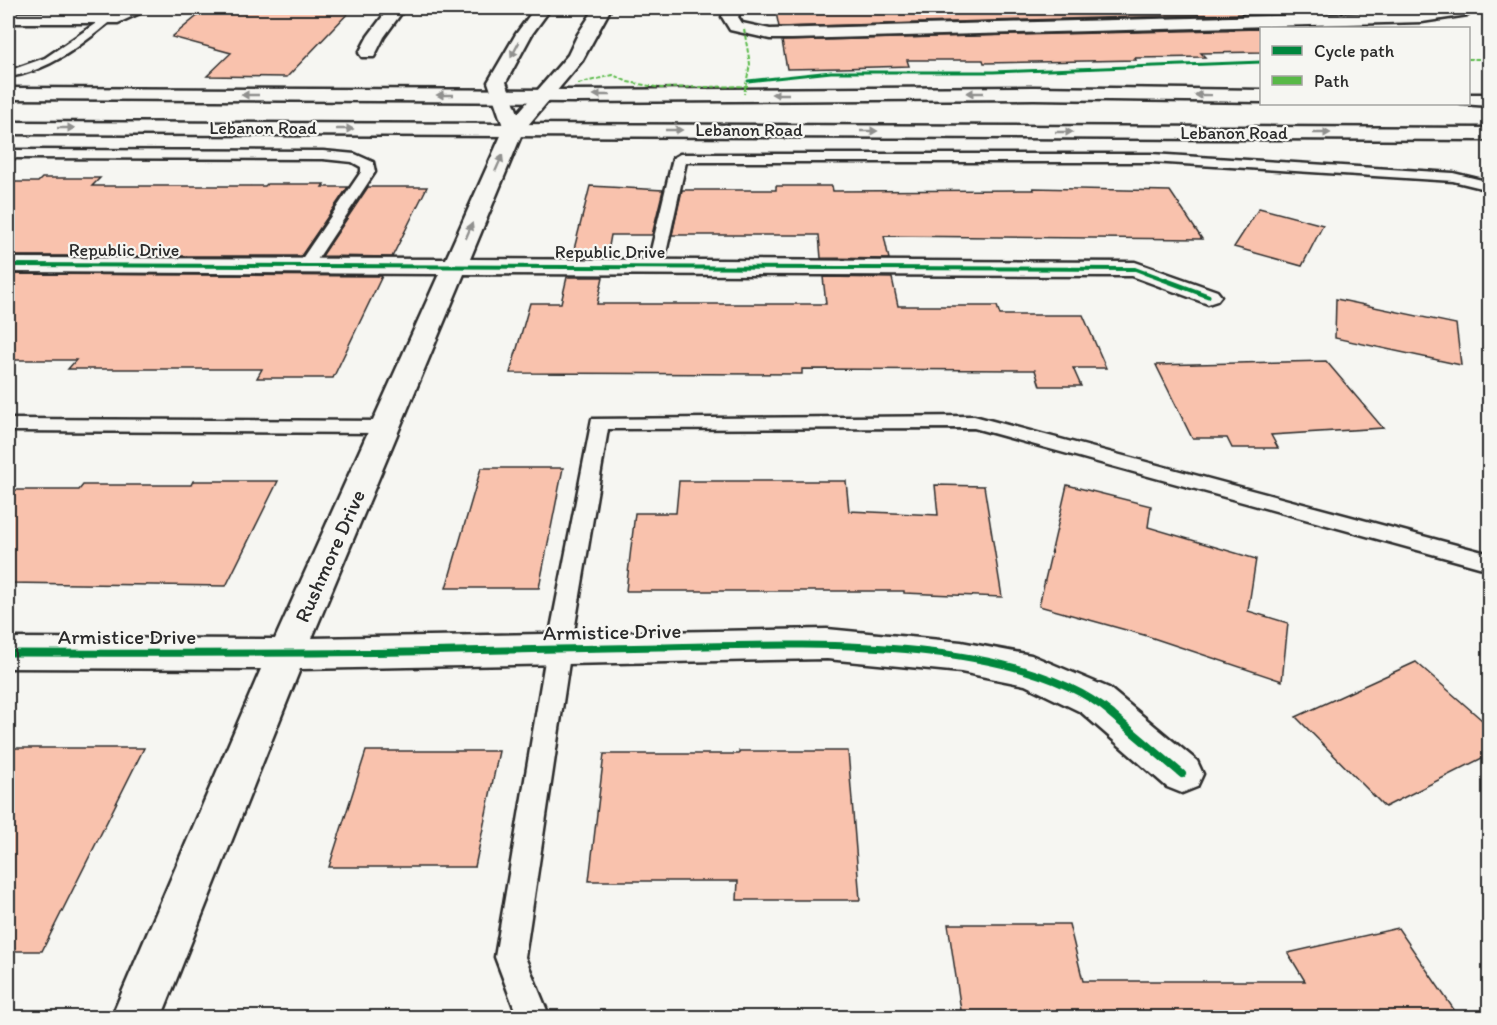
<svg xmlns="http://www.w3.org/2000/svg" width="1497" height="1025" font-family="Itim,sans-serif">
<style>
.building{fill:#f9c2ad;stroke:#2b2b2b;stroke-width:1.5}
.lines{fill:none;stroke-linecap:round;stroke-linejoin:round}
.service-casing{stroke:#2b2b2b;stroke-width:5}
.minor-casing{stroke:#2b2b2b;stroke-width:5}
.secondary-casing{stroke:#2b2b2b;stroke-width:5}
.service{fill:#f6f6f2;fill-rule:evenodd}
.minor{fill:#f6f6f2;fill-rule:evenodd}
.secondary{fill:#f6f6f2;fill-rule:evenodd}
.quiet{stroke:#58b947;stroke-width:2;stroke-dasharray:4.5 2;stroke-linecap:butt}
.cycleway-far4-casing{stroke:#f6f6f2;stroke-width:5}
.cycleway-far3-casing{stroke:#f6f6f2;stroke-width:6}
.cycleway-far2-casing{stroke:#f6f6f2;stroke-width:8}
.cycleway-far1-casing{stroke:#f6f6f2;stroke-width:10}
.cycleway-casing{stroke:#f6f6f2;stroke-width:12}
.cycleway-far4{stroke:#00873e;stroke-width:3}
.cycleway-far3{stroke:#00873e;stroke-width:4}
.cycleway-far2{stroke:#00873e;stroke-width:5}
.cycleway-far1{stroke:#00873e;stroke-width:7}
.cycleway{stroke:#00873e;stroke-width:8}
.oneway{fill:#90908e}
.labels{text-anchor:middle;stroke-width:4.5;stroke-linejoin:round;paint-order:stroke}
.far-street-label{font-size:18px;fill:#2b2b2b;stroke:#f6f6f2}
.street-label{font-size:21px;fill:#2b2b2b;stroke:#f6f6f2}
</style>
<rect width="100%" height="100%" fill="#f6f6f2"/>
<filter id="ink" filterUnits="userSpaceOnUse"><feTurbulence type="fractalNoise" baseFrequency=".0167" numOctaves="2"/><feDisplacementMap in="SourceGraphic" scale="12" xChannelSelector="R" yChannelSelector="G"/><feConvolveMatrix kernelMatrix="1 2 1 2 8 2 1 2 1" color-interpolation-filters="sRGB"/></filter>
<g filter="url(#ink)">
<path class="building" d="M207 8H353L287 77 207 76 231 53 172 37Z
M775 8H1235L1243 14 779 27Z
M1258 29 1262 32V52L1201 53 1205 57 1135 58 1136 60 984 63 983 60H907L909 66 841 68 787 69 782 41Z
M42 178H100L92 186H265L267 184H324L322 187H348L301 256H8V182H38Z
M590 186 663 190 652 235H611L607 257H572Z
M776 186H832L833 191 1034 190 1033 188 1170 191 1202 239 884 236 889 259 821 258 819 235H672L682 190H776Z
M368 187H427L392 257 322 256Z
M1259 208 1323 225 1302 266 1234 247Z
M8 274 382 276 333 378H257L262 369H68L76 360H8Z
M567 277H603L597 304H826L823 277 892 278 898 306H997L1000 315H1083L1106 368H1073L1081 386H1040L1035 370 802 369V374L510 373 530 303H561Z
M1336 299 1456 324 1461 365 1335 338Z
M1326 361 1383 428 1271 435 1278 448H1232L1227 438H1192L1156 365Z
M481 468H563L539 588H446Z
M193 481H278L226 586 8 583V490H79L83 485H191Z
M679 481H846L849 511 938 515 935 485 984 486 1002 597 904 593V591H626L635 513H676Z
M1067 485 1151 506 1148 527 1256 559 1248 611 1288 623 1282 681 1144 635 1039 606Z
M1416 662 1490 727V754L1385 807 1296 717Z
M8 748H144L42 951H8Z
M366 751H499L475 867H329Z
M739 751H848L860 900H737L738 881H589L604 754H739Z
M948 924H1069L1083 981H1305L1288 953 1398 928 1459 1017H962Z"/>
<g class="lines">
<g class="service-casing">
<path id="service" d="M108 15 112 16V20C80 46 49 71 8 77V71L45 58Z
M8 150 323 151 355 154 373 162 375 172 311 269 305 271 297 266 361 172V167L352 162 323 159 8 158Z
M680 154H1151L1453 173 1490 182V190L1453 181 1151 162H686L663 267 655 272 647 267 673 158Z
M974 416 1490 554V570L974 428 608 429 571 649 525 957 550 1018H518L495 957 547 649 592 419Z
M8 419 386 421 393 423 396 427 393 431 386 433 8 431Z"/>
</g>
<g class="minor-casing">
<path id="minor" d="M130 8H151L118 23H8V13H116Z
M389 8H405L384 37 374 57H362L359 53 368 36Z
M535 8H551L532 34 506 82 518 113 568 55 578 34 595 8H611L582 61 523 131 470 259 1135 262 1217 291 1221 296 1217 301 1208 304 1132 276 464 274 312 638 827 629 961 642 1031 655 1109 688 1197 761 1203 774 1197 787 1182 793 1167 787 1081 712 1025 685 961 672 827 659 300 669 161 1018H111L261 669 8 668V638L275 639 439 274 8 272V258L446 259 504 129 488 82 516 34Z
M726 8H742L738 17 742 23 770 29 1422 12 1473 8 1468 15 1422 22 792 39H770L730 30 722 17Z"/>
</g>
<g class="secondary-casing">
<path id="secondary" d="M1034 87 1262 90V102L1034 99 574 102 8 99V88L574 90Z
M1468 94H1490V106L1461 104H1468Z
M8 122 1490 128V140L8 134Z"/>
</g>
<use href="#service" class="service"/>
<use href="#minor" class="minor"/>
<use href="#secondary" class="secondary"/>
<path class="quiet" d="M1487 8 1490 20
M744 29 750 64 744 94
M1468 59H1490
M578 84 613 75 628 82 661 88 748 86"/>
<g class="cycleway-far4-casing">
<path id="cycleway-far4" d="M748 81 831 72H993L1262 62"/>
</g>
<g class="cycleway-far3-casing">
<path id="cycleway-far3" d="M8 265 1135 269 1151 275"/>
</g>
<g class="cycleway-far2-casing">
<path id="cycleway-far2" d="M1146 273 1208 296"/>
</g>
<g class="cycleway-far1-casing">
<path id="cycleway-far1" d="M8 653C141 653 274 654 407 652 491 650 575 649 659 647 783 645 1014 631 1112 714"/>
</g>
<g class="cycleway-casing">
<path id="cycleway" d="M1110 713 1182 774"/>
</g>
<use href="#cycleway-far4" class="cycleway-far4"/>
<use href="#cycleway-far3" class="cycleway-far3"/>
<use href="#cycleway-far2" class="cycleway-far2"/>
<use href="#cycleway-far1" class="cycleway-far1"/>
<use href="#cycleway" class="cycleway"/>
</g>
<defs><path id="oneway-solid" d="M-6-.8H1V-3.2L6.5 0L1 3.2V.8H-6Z" transform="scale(1.5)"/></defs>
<g class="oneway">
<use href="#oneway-solid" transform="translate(515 50) rotate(118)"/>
<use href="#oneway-solid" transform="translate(975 93) rotate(180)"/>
<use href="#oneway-solid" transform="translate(780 94) rotate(180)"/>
<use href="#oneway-solid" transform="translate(250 95) rotate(-180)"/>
<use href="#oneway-solid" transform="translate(445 95) rotate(-180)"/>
<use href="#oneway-solid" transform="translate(602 95) rotate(180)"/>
<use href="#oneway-solid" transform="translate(1203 95) rotate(-179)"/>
<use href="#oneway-solid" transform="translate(66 128)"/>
<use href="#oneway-solid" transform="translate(345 129)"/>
<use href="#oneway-solid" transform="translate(674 130)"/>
<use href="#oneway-solid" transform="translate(869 131)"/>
<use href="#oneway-solid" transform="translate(1064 132)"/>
<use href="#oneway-solid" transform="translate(1322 133)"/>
<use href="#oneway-solid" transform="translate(499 163) rotate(-66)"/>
<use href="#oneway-solid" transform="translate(469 231) rotate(-67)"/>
</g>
</g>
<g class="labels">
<g class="far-street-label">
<text x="263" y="134">Lebanon Road</text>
<text x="749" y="136">Lebanon Road</text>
<text x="1234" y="139">Lebanon Road</text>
<text x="124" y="256">Republic Drive</text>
<text x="610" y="258">Republic Drive</text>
</g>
<g class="street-label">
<text transform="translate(330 556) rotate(-66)" y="7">Rushmore Drive</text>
<text transform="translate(612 632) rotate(-1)" y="7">Armistice Drive</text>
<text x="127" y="644">Armistice Drive</text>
</g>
</g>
<rect width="1497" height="1025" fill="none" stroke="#f6f6f2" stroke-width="30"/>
<rect x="15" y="15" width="1467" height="995" fill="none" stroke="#2b2b2b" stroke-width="2" filter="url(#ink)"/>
<rect x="1260" y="27" width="210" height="78" fill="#f6f6f2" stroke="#a5a5a2" stroke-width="1.5"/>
<rect x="1272" y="46" width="30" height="9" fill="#00873e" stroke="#a5a5a2" stroke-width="1.5"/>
<text x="1314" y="57" font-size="18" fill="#2b2b2b">Cycle path</text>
<rect x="1272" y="76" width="30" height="9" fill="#58b947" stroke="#a5a5a2" stroke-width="1.5"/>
<text x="1314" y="87" font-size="18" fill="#2b2b2b">Path</text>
</svg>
